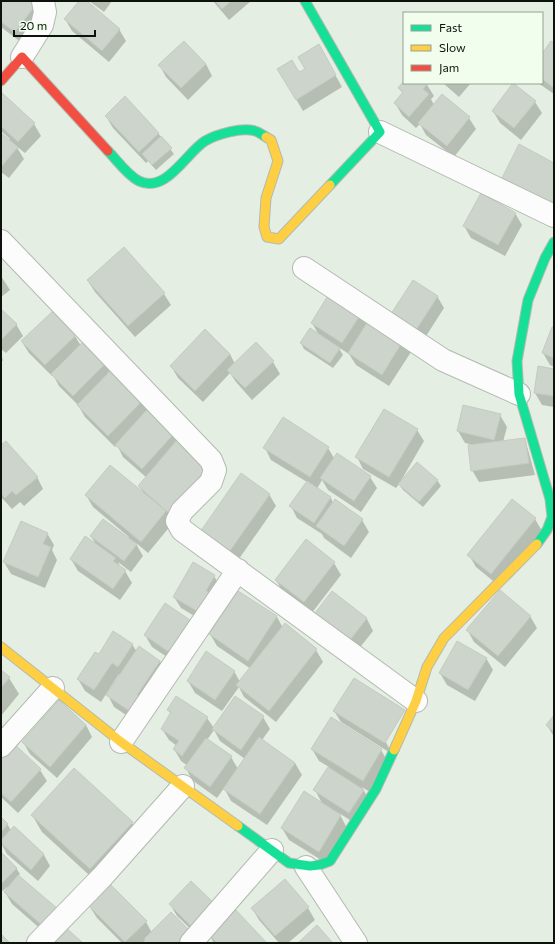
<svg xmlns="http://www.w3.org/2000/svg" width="555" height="944" font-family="Commissioner,sans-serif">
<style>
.shadow{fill:#0003;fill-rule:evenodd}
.building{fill:#cdd4cb;stroke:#c4cbc2}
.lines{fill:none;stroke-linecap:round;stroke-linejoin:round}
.street-casing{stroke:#b3bab1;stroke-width:24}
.fast-casing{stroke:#b3bab1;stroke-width:11}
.slow-casing{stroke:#b3bab1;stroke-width:11}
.jam-casing{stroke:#b3bab1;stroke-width:11}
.street{stroke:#fbfcfb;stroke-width:22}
.fast{stroke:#16e098;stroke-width:9}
.slow{stroke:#ffcf43;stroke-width:9}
.jam{stroke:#f24e42;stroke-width:9}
</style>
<rect width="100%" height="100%" fill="#e4eee2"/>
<path class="shadow" d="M1 1H36L45 14 22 43 1 27Z
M81 1H85L119 29 126 41 109 62 72 31 65 19Z
M89 1H112L104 12Z
M213 1H251L229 20Z
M554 44V94L538 83H542V56Z
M319 46 342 87 303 111 279 70 299 74 307 69Z
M206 64 212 76 188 100 166 77 160 66Z
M404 83H426L434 96 431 99 434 105 469 118 476 129 454 157 426 135 420 124 416 128 402 115 395 103 403 94 399 88Z
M443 83H471L459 97Z
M1 93 34 124 41 136 25 153 16 146 24 159 9 178 1 172V134L9 140 10 139 1 131Z
M535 102 542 113 521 140 500 123 493 111Z
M106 116 158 133 174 154 156 170 148 161 146 163 113 128Z
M515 213 522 225 505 256 471 238 464 226Z
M1 276 10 290 1 297Z
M88 281 164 294 171 305 135 337 95 292Z
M333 291 411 352 389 386 356 365 349 354 338 347 343 355 333 368 304 349 301 343 319 335 312 323Z
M437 296 444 308 421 344 397 329Z
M1 310 16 324 23 336 6 353 1 349Z
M53 312 75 336 81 346 105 364 110 373 116 367 208 468 172 524 148 553 135 542 143 556 131 572 118 562 121 568 125 571 132 583 120 600 78 571 71 559 97 546 91 536 128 538 129 537 93 507 86 495 144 494 139 486 147 478 123 457 117 445 115 447 85 417 78 405 59 386 53 375 52 376 29 353 22 342Z
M554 328V367L550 365 543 353Z
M230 354 235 364 273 362 280 374 252 400 236 382 230 373 203 402 178 378 171 366Z
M1 356 3 360 1 363Z
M554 370V407L542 405 535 393Z
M500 415 507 427 503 442 525 439 535 475 479 482 472 470 474 445 465 443 458 431Z
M417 430 424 441 402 479 437 480 441 486 423 507 403 490 399 484 396 488 363 469 357 457Z
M1 446 37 477 43 489 24 506 20 502 12 509 1 497Z
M265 448H328L334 458 370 477 377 488 361 512 328 490 322 480 317 489 331 498 333 503 335 501 362 520 369 532 351 558 324 538 322 534 297 518 291 506 307 482 271 460Z
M269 494 276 506 234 566 199 535Z
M512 501 535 519 542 531 498 585 476 567 469 555Z
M47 533 54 545 52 550 57 560 45 588 11 574 4 562Z
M306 541 334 563 341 575 311 614 283 592 276 580Z
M193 564 214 576 221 588 206 623 181 608 174 597Z
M238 592 277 617 283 628 316 650 323 662 276 722 244 697 239 687 222 711 195 693 188 681 234 671 240 682 251 669 217 646 210 634Z
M332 593 367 619 373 631 354 655Z
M165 605 189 621 196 633 176 663 152 647 145 635Z
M530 616 537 628 505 667 474 642 468 631Z
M132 644 137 652 160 661 166 673 138 723 114 707 108 695 121 676 119 674 101 702 85 691 78 679 99 655Z
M486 658 493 670 475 701 447 685 440 673Z
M1 671 9 678 19 694 1 716Z
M354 679 392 754 341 722 334 711Z
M235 697 263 717 270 729 262 740 295 763 302 775 267 825 231 801 224 788 217 798 192 780 186 768 188 766 181 761 174 749 177 746 169 740 162 729 171 714 168 710 207 718 214 728ZM214 730 220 741 245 759 238 769 231 757 207 740Z
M554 716V737L547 725Z
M86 725 92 737 57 778 30 754 23 742Z
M312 749 381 750 388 762 370 792 362 787 370 802 356 824 339 813 347 828 326 863 289 840 282 828 323 805 315 790 329 767 319 761Z
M1 754 40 770 47 781 18 813 1 797Z
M32 815 132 823 142 839 100 885 42 832Z
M1 818 7 824 11 830 14 827 44 855 50 866 38 881 7 854 1 843Z
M1 853 16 868 20 874 18 876 51 938 12 904 5 892 8 888 7 887 3 891 1 889Z
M284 880 308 908 315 920 288 943H279L259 920 252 908Z
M170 904 216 907 265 943H214L208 933 202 940 177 916Z
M90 907 146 922 152 933 198 943H147L146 940 143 943H122L97 918Z"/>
<path class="building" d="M1 1H38V2L15 32 1 22Z
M79 1H87L120 29 102 51 64 19Z
M215 1H231L222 9Z
M184 41 206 64 181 88 158 65Z
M551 41 554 43V88L542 79V54Z
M319 44 336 75 296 100 277 69 292 60 299 72 305 69 298 57Z
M404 81V83H428L423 89 429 94 409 117 394 103 403 92 398 88Z
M513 83 536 101 514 128 492 111Z
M1 92 35 123 18 142 1 126Z
M442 94 470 117 447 146 418 123Z
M125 96 159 133 139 152 105 116Z
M1 133 18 147 1 167Z
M161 136 172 148 152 165 142 154Z
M519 144 554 163V208L501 180Z
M481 193 516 213 498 245 463 226Z
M124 247 165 293 128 326 87 280Z
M413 280 438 296 414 333 389 317Z
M332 289 364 309 342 343 311 323Z
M1 309 17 324 1 340Z
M53 311 76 335 45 365 21 341Z
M370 318 404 339 382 375 348 353Z
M552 327H554V358L542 353Z
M310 328 340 348 330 363 300 343Z
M205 329 230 354 195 391 170 366Z
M84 341 105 364 73 396 51 374Z
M256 342 274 361 245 388 227 370Z
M116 365 147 396 108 436 77 405Z
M538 366 554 369V396L534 393Z
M153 403 180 427 142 469 115 445Z
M463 405 501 414 494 440 457 431Z
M384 409 418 429 389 477 355 457Z
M283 417 329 447 310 477 263 448Z
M525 438 529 463 471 471 468 445Z
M177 440 208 467 169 513 138 486Z
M6 441 38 477 16 495 12 491 5 498 1 494V445Z
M337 453 371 476 354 501 320 478Z
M417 462 438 480 419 502 398 484Z
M110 465 166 511 141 542 85 495Z
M241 473 270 494 227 555 198 535Z
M307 481 331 497 314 523 289 506Z
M335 499 363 519 344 546 316 526Z
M512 499 536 518 491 574 467 555Z
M103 519 137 544 124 561 90 536Z
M21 521 48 533 43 544 51 547 38 577 3 562Z
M85 536 116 558 113 561 126 570 113 589 70 559Z
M306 539 335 562 304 602 275 580Z
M193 562 215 575 206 591 210 593 199 612 173 597Z
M500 590 531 616 498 656 466 630Z
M238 591 277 616 248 661 209 634Z
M332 591 367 618 347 644 312 617Z
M165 603 190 620 169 652 144 635Z
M285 623 317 649 269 711 236 685Z
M113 631 133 644 118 667 112 663 94 690 77 679 95 652 99 654Z
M457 641 487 658 468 690 439 673Z
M139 646 160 661 137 695 141 697 131 712 106 695Z
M206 651 235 671 215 700 187 681Z
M1 670 10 677 1 688Z
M354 678 405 710 385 743 333 711Z
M176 696 208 717 182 756 173 749 179 741 161 729 171 712 167 710Z
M235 696 264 716 241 750 212 729Z
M59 700 86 725 50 767 22 742Z
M554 715V732L546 725Z
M331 717 382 749 363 781 311 749Z
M259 737 295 763 260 814 223 789Z
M206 738 232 756 210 787 184 768Z
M11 741 41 769 11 802 1 793V752Z
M328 767 364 790 349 813 313 790Z
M74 768 133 822 90 869 31 815Z
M304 791 341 815 319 852 281 828Z
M1 817 8 824 1 832Z
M14 826 44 854 31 870 1 843V840Z
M1 852 17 868 1 884Z
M18 875 58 909 44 927 4 892Z
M285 879 309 907 275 936 251 908Z
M191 881 217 906 194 929 169 904Z
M111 885 147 921 125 942 89 906Z
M233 907 267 943H217L207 932Z
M171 912 194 935 186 943H148L144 939Z
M317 925 333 943H298Z
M64 926 83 943H48Z
M1 934 10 943H1Z"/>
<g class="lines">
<g class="street-casing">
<path id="street" d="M22 57 42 25 45 12 43 1
M380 132 554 216
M1 241 211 460 215 470 211 482 182 511 177 521 182 530 416 701
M304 268 443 360 519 394
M121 742 238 570
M1 746 53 688
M306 867 356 943
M38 943 102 877 183 786
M191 943 272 850"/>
</g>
<g class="fast-casing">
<path id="fast" d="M305 1 380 132 330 185
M108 151C117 160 127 175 139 181 166 194 186 153 205 141 217 134 242 127 255 131 259 132 263 135 266 137
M537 544 547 530 552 517 550 499 519 394 517 361 528 300 545 258 554 242
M238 826 289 863 310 866 319 865 330 861 376 789 394 750"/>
</g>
<g class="slow-casing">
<path id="slow" d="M266 137 271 140 278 161 266 198 264 227 267 237 279 239 330 185
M1 647 121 742 238 826
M394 750 416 701 427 667 444 638 537 544"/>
</g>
<g class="jam-casing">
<path id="jam" d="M1 81 22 57 108 151"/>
</g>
<use href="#street" class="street"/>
<use href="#fast" class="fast"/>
<use href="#slow" class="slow"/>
<use href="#jam" class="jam"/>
</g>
<rect width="555" height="944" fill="none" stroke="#0d130c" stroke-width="4"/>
<rect x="403" y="12" width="140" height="72" fill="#f1feee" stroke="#96a094"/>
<rect x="411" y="25" width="20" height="6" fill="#16e098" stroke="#96a094"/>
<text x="439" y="32" font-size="12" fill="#0d130c">Fast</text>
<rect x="411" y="45" width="20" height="6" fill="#ffcf43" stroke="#96a094"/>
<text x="439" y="52" font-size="12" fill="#0d130c">Slow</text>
<rect x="411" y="65" width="20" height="6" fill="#f24e42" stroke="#96a094"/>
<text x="439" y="72" font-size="12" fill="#0d130c">Jam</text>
<path d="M14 30v6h81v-6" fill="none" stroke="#0d130c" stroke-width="2"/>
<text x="20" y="30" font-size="12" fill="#0d130c" stroke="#f1feee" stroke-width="3" paint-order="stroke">20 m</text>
</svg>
